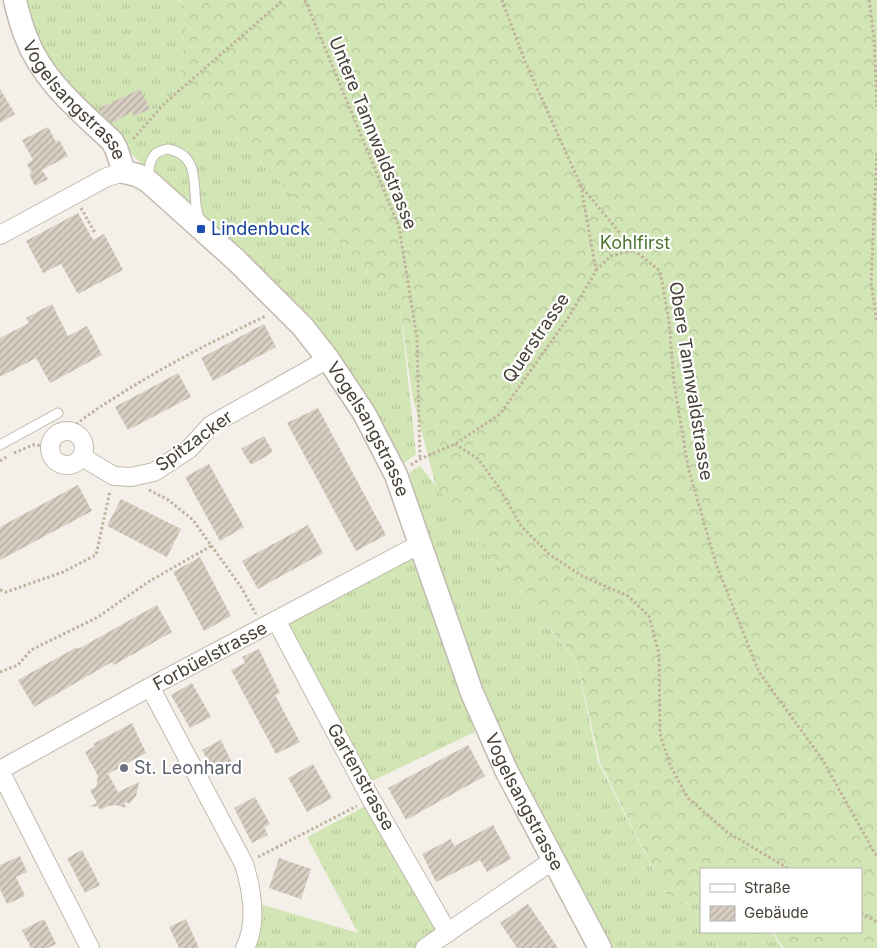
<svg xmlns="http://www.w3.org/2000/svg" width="877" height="948" font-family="Inter,sans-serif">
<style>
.grass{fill:url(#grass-tufts)}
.forest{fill:url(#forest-crowns)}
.building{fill:url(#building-hatch)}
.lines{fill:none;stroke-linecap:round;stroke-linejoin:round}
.service-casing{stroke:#c2baaf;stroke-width:11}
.minor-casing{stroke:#c2baaf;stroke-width:20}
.tertiary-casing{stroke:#c2baaf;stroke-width:25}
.path{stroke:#c0b39e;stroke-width:3;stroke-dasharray:2.5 2.5;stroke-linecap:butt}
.service{stroke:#fff;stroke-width:9}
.minor{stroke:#fff;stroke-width:18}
.tertiary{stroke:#fff;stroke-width:22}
.transit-dot{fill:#1a4fb4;stroke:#fff;stroke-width:2}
.worship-dot{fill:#6b7280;stroke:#fff;stroke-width:2}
.labels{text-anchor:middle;stroke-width:4.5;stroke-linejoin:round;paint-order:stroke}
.street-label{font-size:18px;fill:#474138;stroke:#fff}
.transit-label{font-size:18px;fill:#164399;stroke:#fff;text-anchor:start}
.park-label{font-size:18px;fill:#4c762e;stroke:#fff}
.worship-label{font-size:18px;fill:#5b616d;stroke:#fff;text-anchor:start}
</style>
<defs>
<pattern id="grass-tufts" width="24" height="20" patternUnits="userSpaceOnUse" patternTransform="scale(1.25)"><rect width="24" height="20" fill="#d2e5b5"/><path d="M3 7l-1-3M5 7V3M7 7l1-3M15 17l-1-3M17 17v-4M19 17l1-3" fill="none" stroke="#b6c69c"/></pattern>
<pattern id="forest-crowns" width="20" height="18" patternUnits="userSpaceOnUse" patternTransform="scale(1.25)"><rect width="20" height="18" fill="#d2e5b5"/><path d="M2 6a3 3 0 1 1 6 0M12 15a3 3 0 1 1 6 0" fill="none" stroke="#b6c69c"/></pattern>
<pattern id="building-hatch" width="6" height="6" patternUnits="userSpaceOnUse" patternTransform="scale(1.25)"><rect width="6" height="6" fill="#d8cec2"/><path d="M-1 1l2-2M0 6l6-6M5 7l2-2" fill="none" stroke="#b1a99f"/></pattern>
</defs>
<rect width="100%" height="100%" fill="#f4f0e9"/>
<path class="grass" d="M22 0H178L186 6 180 80 400 304 416 454 403 464 322 337 67 92 33 41Z
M420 466 577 663 598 762 672 906 701 900V932H772L782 948H609L479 695 436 566 409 473Z
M415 553 475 732 372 781 286 623Z
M366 806 440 931 416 948H252L260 904 358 933 307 837Z"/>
<path class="forest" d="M179 0H877V948H784L773 932H861V869H701V900L672 906 600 763 577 662 436 487 412 394 400 304 180 80 186 6Z"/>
<path class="building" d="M0 89 15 114 0 123Z
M140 89 150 109 134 116 132 112 112 123 100 112 98 109Z
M48 127 56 142 59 140 68 156 42 170 48 179 35 186 29 174 32 173 27 164 33 160 22 140Z
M78 213 93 240 104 234 123 270 78 294 61 264 43 273 26 241Z
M52 304 68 336 87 326 102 355 50 383 36 358 0 377V338L29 323 26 318Z
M264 324 276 347 213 381 201 358Z
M178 373 191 397 128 430 115 407Z
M318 408 386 535 356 551 287 423Z
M264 436 273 452 251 465 241 449Z
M209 464 244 527 220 541 185 477Z
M78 485 92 511 0 560V527Z
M121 499 181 529 167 557 107 526Z
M308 525 323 553 258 589 242 561Z
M200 557 231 616 204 631 173 572Z
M157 605 172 632 114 665 112 662 34 707 18 680 77 647 78 649Z
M259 649 280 693 275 695 300 742 276 754 231 670 245 663 242 657Z
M192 683 211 717 190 728 171 695Z
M132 723 146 753 108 774 118 792 139 782 136 796 129 804 127 802 124 803 126 808 116 805 108 806 100 810 98 806 89 807 97 803 90 790 96 787 98 776 85 752 95 746 93 744Z
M221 740 233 765 215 775 202 750Z
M468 745 485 776 406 820 388 788Z
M313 764 332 798 307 812 288 778Z
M255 797 270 824 264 827 268 835 252 843 234 808Z
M493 825 511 859 487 872 480 860 436 882 422 854 451 839 454 846Z
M82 850 100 885 85 893 67 858Z
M20 856 27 872 16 877 25 896 7 904 0 889V865Z
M279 858 311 869 301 899 269 888Z
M528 904 558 948H517L513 942 500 923Z
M44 919 56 944 48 948H31L22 930Z
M186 919 199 948H179L169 927Z"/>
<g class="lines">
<g class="service-casing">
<path id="service" d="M148 180C149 164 150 151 168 149 199 155 193 182 196 205 197 211 198 216 200 221
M0 445 58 413"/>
</g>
<g class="minor-casing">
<path id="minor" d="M0 235 107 177 124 172
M50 448a17 17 0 1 1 34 0a17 17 0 1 1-34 0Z
M82 457 114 476 131 477 154 472 189 449 211 425 328 359
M276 620 371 799 448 933
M150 687 244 864C252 890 258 922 245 948
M0 770 150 687 420 544
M0 771 90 948
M425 948 552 861"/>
</g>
<g class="tertiary-casing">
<g id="tertiary">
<path id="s1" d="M15 0C18 13 21 25 26 37 42 80 79 110 112 141L116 148 124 172 137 175 148 181 236 260 303 327 328 359 364 413 396 475 472 693 506 770 600 948"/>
</g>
</g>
<path class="path" d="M305 0 399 227 417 338 420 459
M502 0 524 59 581 186 634 250 660 271 669 321 674 383 688 467 716 564 759 672 822 759 877 857
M869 0 874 37 877 110
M133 139 165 103 283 0
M877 153 871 282 877 323
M81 208 95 233
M596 270 611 256 634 250
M64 422 69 431C84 417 101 406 119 395 166 365 215 340 266 316
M455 444 478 459 498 486 521 526 549 554 582 576 628 596 649 616 659 654 660 734 670 765 688 798 727 832 789 869
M14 453 33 445 49 446
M0 461 8 456
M411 465 420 459 455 444 500 414 570 315 596 271 581 186
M149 490 167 499 193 520 241 587 256 614
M0 590 6 592 63 572 96 555 110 491
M0 672 18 665 31 650 98 617 148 582 211 546
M258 857 357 806
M861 913 877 922"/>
<use href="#service" class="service"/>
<use href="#minor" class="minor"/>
<use href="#tertiary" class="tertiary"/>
</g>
<rect class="transit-dot" x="196" y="224" width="10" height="10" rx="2.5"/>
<circle class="worship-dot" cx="124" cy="768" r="5"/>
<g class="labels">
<g class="street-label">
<text dy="6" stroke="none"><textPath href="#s1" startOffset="119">Vogelsangstrasse</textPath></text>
<text transform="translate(373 133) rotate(68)" y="6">Untere Tannwaldstrasse</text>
<text transform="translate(536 338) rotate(-56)" y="6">Querstrasse</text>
<text transform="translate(691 381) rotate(81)" y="6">Obere Tannwaldstrasse</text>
<text dy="6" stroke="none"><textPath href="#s1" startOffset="569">Vogelsangstrasse</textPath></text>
<text transform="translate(194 441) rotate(-36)" y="6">Spitzacker</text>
<text transform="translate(210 656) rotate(-28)" y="6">Forbüelstrasse</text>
<text transform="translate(361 777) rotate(61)" y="6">Gartenstrasse</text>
<text dy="6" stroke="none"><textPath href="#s1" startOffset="974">Vogelsangstrasse</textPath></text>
</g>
<g class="transit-label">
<text x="211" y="235">Lindenbuck</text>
</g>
<g class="park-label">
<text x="635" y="249">Kohlfirst</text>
</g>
<g class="worship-label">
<text x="134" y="774">St. Leonhard</text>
</g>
</g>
<rect x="700" y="868" width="162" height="65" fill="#ffffff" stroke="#b5b3af"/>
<rect x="710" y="884" width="25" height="8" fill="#ffffff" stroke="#b5b3af"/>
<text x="744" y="893" font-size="15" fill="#474138">Straße</text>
<rect x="710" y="906" width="25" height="15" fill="url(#building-hatch)" stroke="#b5b3af"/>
<text x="744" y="918" font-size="15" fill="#474138">Gebäude</text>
</svg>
